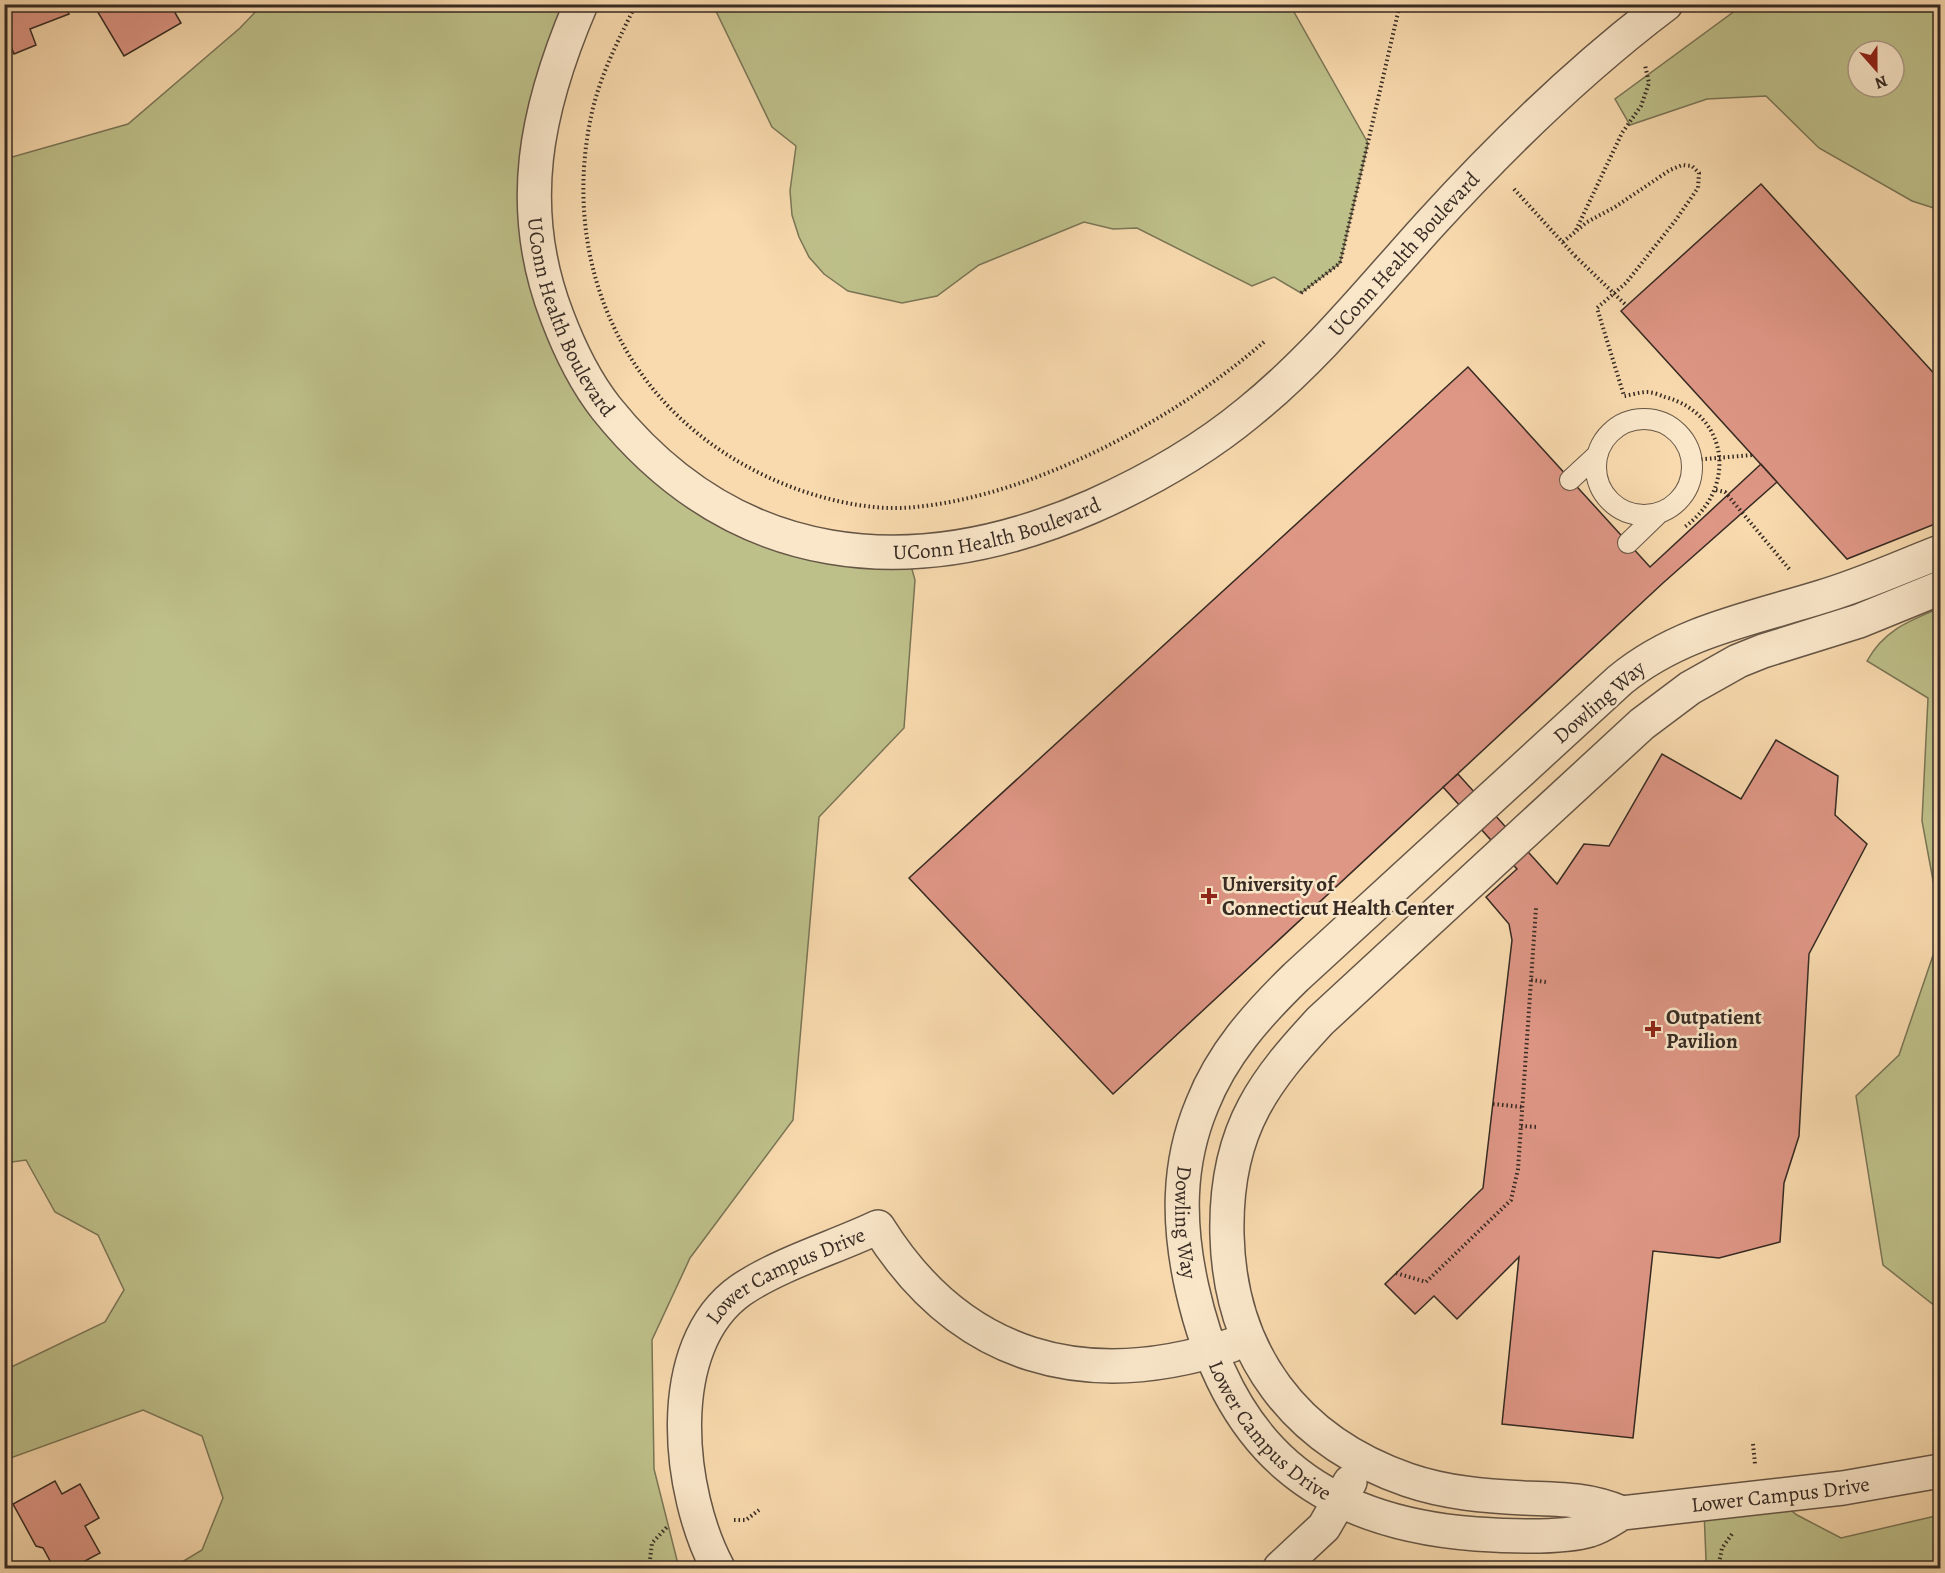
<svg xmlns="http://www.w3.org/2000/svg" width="1945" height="1573" font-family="Alegreya,serif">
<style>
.green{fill:#bec08a;stroke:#7a7556;stroke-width:1.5;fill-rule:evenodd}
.building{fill:#de9685;stroke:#362a23;stroke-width:1.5}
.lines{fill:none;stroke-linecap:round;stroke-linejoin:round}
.lane-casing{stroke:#665646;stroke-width:22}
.street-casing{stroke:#665646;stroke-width:36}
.path{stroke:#362a23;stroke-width:4;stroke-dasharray:1.5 3;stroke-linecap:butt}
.lane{stroke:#fae7ca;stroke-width:20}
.street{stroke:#fae7ca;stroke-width:33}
.path-bridge{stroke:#362a23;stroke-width:4;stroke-dasharray:1.5 3;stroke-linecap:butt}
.poi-dot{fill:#8f2418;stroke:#fae7ca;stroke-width:2}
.labels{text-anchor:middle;stroke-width:5;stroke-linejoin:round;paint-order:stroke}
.street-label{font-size:21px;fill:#362a23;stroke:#fae7ca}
.poi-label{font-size:21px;font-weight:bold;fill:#362a23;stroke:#fae7ca;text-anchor:start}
</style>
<rect width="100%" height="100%" fill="#f8daae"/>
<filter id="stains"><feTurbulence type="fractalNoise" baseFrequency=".00333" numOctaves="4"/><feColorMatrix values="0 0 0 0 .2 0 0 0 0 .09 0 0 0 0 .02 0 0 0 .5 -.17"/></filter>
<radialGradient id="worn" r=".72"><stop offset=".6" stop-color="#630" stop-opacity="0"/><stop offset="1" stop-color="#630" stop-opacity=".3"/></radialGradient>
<path class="green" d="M262 5H587L531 224 565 344 707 508 908 555 915 580 904 728 819 817 793 1120 690 1258 652 1340 654 1469 679 1568H172L202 1550 223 1498 202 1436 143 1410 5 1460V1370L105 1322 124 1290 98 1235 55 1212 26 1160 5 1163V159L128 124 240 28Z
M713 5H1290L1368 143 1340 263 1301 293 1274 277 1252 286 1137 228 1113 229 1084 222 979 265 937 296 902 303 848 291 824 274 809 257 799 237 792 215 790 191 796 146 772 127Z
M1743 5H1940V210L1912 201 1819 148 1766 96 1707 99 1630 125 1615 99ZM1858 51H1894V87H1858Z
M1940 608V918L1922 821 1928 698 1867 661C1884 630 1909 621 1940 608Z
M1940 935V1310L1883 1265 1856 1096 1899 1055Z
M1783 1504 1797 1515 1841 1538 1940 1515V1568H1704L1706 1559 1704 1511Z"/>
<path class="building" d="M4 4H65L69 14 30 29 36 45 14 54 4 29Z
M93 4H170L181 23 124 56Z
M1761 184 1940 380V522L1847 559 1621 311Z
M1468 367 1650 567 1761 464 1777 482 1663 583 1113 1094 909 878Z
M1776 740 1838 776 1835 815 1867 844 1809 954 1799 1136 1784 1183 1780 1242 1719 1258 1653 1251 1633 1438 1502 1424 1519 1257 1457 1319 1434 1296 1415 1314 1385 1284 1483 1188 1512 940 1509 924 1486 897 1517 869 1443 787 1458 774 1557 884 1584 844 1609 846 1662 754 1741 799Z
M55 1481 62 1494 80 1484 99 1518 85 1526 100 1553 72 1568H54L43 1548 36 1546 13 1504Z"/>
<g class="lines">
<g class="lane-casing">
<path id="lane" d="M1596 467a48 48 0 1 1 96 0a48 48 0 1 1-96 0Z
M1570 480 1597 455
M1628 543 1659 513"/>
</g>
<g class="street-casing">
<g id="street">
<path id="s1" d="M581 4C536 109 515 207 557 316 569 348 585 381 606 408 735 569 912 585 1093 506 1149 481 1202 451 1249 412 1317 357 1372 288 1430 224 1502 145 1580 69 1666 4"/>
<path id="s2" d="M1940 552C1901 567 1862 585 1821 597 1750 619 1678 632 1620 680L1296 977C1257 1015 1222 1054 1202 1105 1177 1165 1178 1225 1192 1288 1227 1445 1315 1522 1476 1534 1506 1536 1561 1539 1590 1530 1601 1527 1612 1519 1622 1513L1843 1488 1940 1471"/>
<path d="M1622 1513C1589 1499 1559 1499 1524 1498 1485 1496 1446 1493 1408 1480 1295 1441 1230 1354 1227 1235 1226 1192 1233 1146 1254 1107 1271 1075 1295 1048 1320 1021L1642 724 1690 688 1738 661 1763 651 1859 621 1940 588"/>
<path id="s3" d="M718 1568C678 1494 661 1346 741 1290 779 1264 836 1247 878 1227 961 1360 1086 1393 1232 1345"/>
<path d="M1280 1568 1324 1527 1350 1482"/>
</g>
</g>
<path class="path" d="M636 4C619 39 601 73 592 112 560 255 618 398 750 468 795 493 863 513 915 507 1033 496 1176 419 1265 341
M1514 189 1575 256
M1576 230 1622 133 1641 106 1649 83 1645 65
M1563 242 1587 222 1615 207 1670 170 1682 165 1692 166 1699 173 1698 188 1675 221 1626 283 1597 308 1624 396C1631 395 1640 392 1647 392 1653 392 1660 395 1665 397 1731 415 1737 491 1683 528
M1301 293 1340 263 1400 4
M1692 460 1753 455
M1716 490 1725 492 1790 570
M1531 980 1546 982
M1493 1104 1523 1107
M1521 1126 1537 1127
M1396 1273 1426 1282 1511 1200 1518 1169 1536 908
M1753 1444 1755 1464
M734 1520H746L759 1510
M649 1568 652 1543 667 1527
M1718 1568 1722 1548 1732 1534"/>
<use href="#lane" class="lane"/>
<use href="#street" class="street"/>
<path class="path-bridge" d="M1575 256 1627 306"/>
</g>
<g class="poi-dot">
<path d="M1206 887h6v6h6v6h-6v6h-6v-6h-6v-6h6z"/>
<path d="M1650 1020h6v6h6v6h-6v6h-6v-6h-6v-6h6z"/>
</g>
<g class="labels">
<g class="street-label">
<text dy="7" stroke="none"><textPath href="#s1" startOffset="1370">UConn Health Boulevard</textPath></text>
<text dy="7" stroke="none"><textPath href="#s1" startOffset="327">UConn Health Boulevard</textPath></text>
<text dy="7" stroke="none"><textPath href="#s1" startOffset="866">UConn Health Boulevard</textPath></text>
<text transform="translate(1599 702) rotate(-41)" y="7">Dowling Way</text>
<text dy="7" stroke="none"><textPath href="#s2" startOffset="1066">Dowling Way</textPath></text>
<text dy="7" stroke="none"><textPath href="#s3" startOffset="346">Lower Campus Drive</textPath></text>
<text dy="7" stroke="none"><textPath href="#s2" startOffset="1299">Lower Campus Drive</textPath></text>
<text dy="7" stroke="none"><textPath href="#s2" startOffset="1852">Lower Campus Drive</textPath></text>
</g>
<g class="poi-label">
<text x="1222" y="891">University of<tspan x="1222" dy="24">Connecticut Health Center</tspan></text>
<text x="1666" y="1024">Outpatient<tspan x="1666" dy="24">Pavilion</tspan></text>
</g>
</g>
<rect width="1945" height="1573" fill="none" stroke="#f8daae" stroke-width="24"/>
<rect x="6" y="6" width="1933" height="1561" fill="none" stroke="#362a23" stroke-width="3"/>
<rect x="12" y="12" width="1921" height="1549" fill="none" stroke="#362a23" stroke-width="1.5"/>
<g transform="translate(1876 69) rotate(159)"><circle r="28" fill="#fae7ca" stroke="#ac9b87" stroke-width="1.5"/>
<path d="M0-4.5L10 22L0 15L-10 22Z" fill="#8f2418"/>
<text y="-9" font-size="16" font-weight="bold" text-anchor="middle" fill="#362a23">N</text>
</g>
<rect width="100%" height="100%" filter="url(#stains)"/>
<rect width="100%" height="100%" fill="url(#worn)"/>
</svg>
